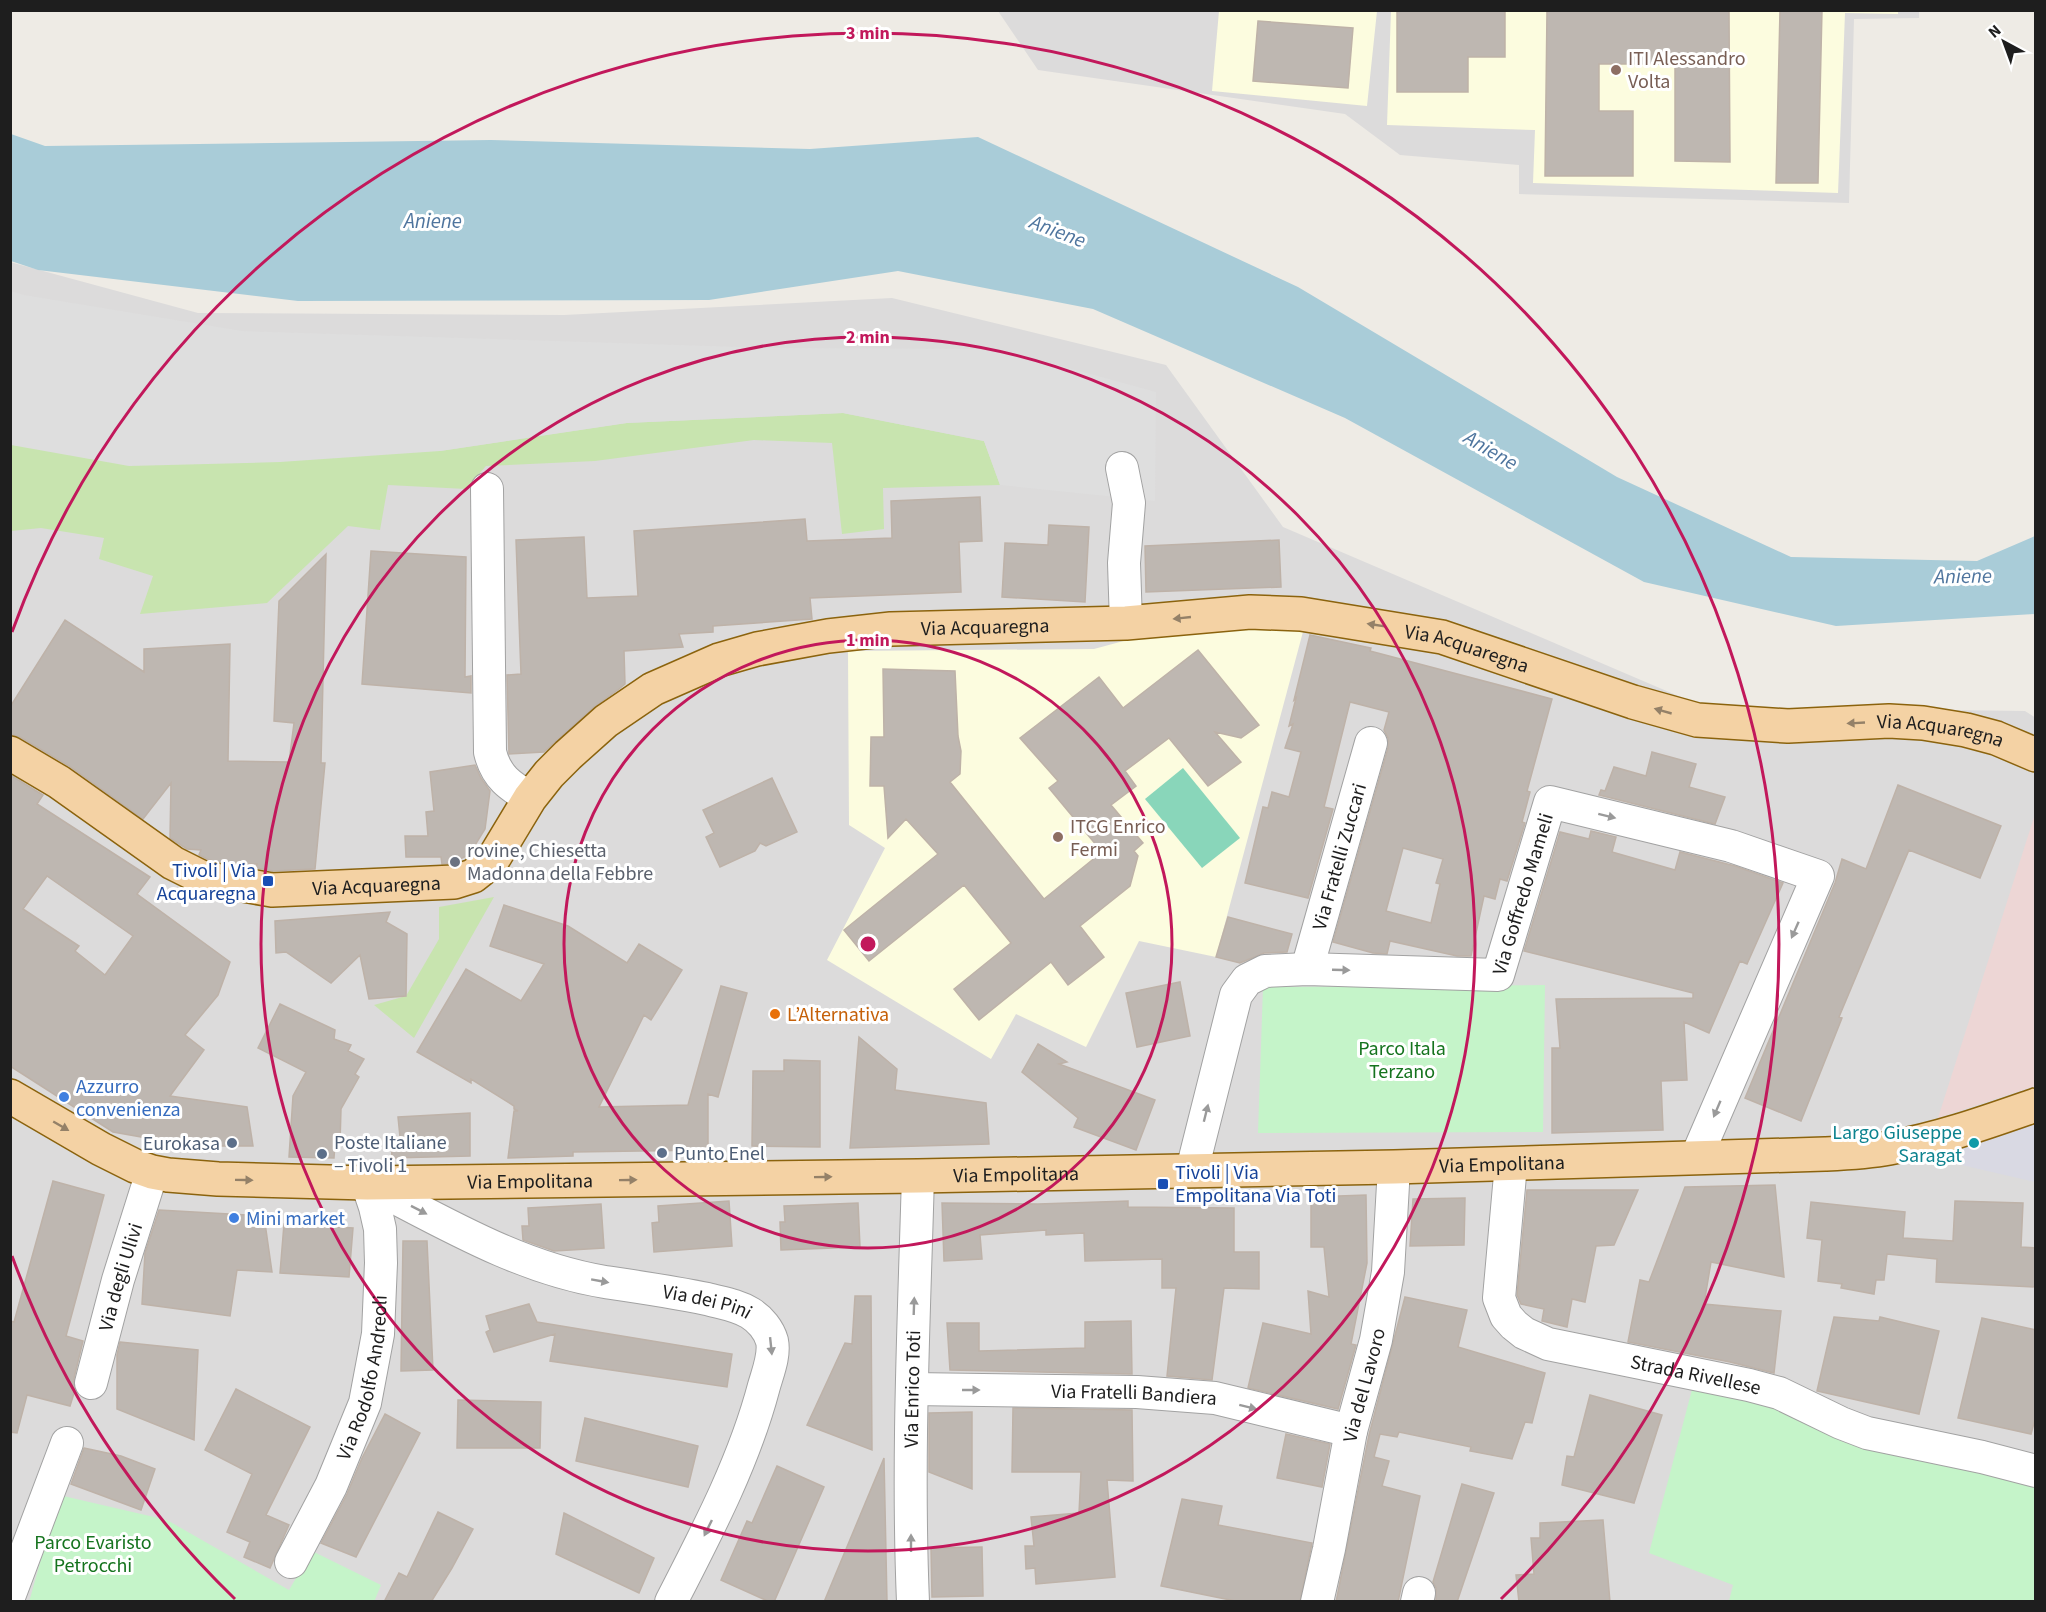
<svg xmlns="http://www.w3.org/2000/svg" width="2046" height="1612" font-family="'Source Sans 3',sans-serif">
<style>
.residential{fill:#dcdbdb}
.commercial{fill:#edd6d5}
.education{fill:#fcfcdf}
.grass{fill:#c8e4af}
.park{fill:#c5f4c9}
.pitch{fill:#89d6ba}
.parking{fill:#dedede}
.plaza{fill:#d9d9e3}
.water{fill:#a9ccd8}
.building{fill:#beb7b1;stroke:#beb2a8;stroke-width:1.5;fill-rule:evenodd}
.lines{fill:none;stroke-linecap:round;stroke-linejoin:round}
.minor-casing{stroke:#a2a2a2;stroke-width:34}
.major-casing{stroke:#8b630d;stroke-width:36}
.minor{stroke:#fff;stroke-width:32}
.major{stroke:#f4d2a4;stroke-width:33}
.oneway{fill:#948168}
.oneway2{fill:#9a9a9a}
.ring{fill:none;stroke:#c2185b;stroke-width:3}
.education-dot{fill:#8d6e63;stroke:#fff;stroke-width:2}
.worship-dot{fill:#6b7280;stroke:#fff;stroke-width:2}
.transit-dot{fill:#1a4fb4;stroke:#fff;stroke-width:2}
.food-dot{fill:#e8710a;stroke:#fff;stroke-width:2}
.shop-dot{fill:#3f7fe0;stroke:#fff;stroke-width:2}
.service-dot{fill:#5c6f8a;stroke:#fff;stroke-width:2}
.culture-dot{fill:#0f9aa8;stroke:#fff;stroke-width:2}
.labels{text-anchor:middle;stroke-width:6;stroke-linejoin:round;paint-order:stroke}
.education-label{font-size:20px;fill:#785e54;stroke:#fff;text-anchor:start}
.street-label{font-size:20px;fill:#1e1e1e;stroke:#fff}
.worship-label{font-size:20px;fill:#5b616d;stroke:#fff;text-anchor:start}
.transit-label{font-size:20px;fill:#164399;stroke:#fff;text-anchor:end}
.food-label{font-size:20px;fill:#c56008;stroke:#fff;text-anchor:start}
.park-label{font-size:20px;fill:#15731e;stroke:#fff}
.shop-label{font-size:20px;fill:#366cbe;stroke:#fff;text-anchor:start}
.culture-label{font-size:20px;fill:#0d838f;stroke:#fff;text-anchor:end}
.service-label{font-size:20px;fill:#4e5e75;stroke:#fff;text-anchor:start}
.water-label{font-size:21px;font-style:italic;fill:#4f759e;stroke:#fff}
.centre{fill:#c2185b;stroke:#fff;stroke-width:3}
.ring-label{font-size:18px;text-anchor:middle;font-weight:bold;fill:#c2185b;stroke:#fff;stroke-width:6;stroke-linejoin:round;paint-order:stroke}
</style>
<rect width="100%" height="100%" fill="#eeebe5"/>
<path class="residential" d="M998 11H1919V18L1854 19 1849 203 1519 194V165L1400 155 1345 114 1038 70Z
M10 262 198 313 564 315 892 298 1166 365 1283 527 1704 707 2025 711 2036 718 2035 1601H11Z"/>
<path class="commercial" d="M2035 814V1086L1938 1118Z"/>
<path class="education" d="M1219 11H1377L1367 106 1212 91Z
M1391 11H1898V14L1845 13 1838 193 1533 183 1535 130 1387 125Z
M1175 627 1304 628 1216 957 1139 941 1086 1047 1016 1014 991 1059 827 960 885 848 849 825 848 651 1094 649Z"/>
<path class="grass" d="M843 413 984 441 1000 485 883 488 884 529 842 534 832 443 754 440 595 461 486 466 466 489 388 485 380 530 348 526 267 603 140 614 153 576 99 559 104 538 41 528 11 531V445L440 451 626 423Z
M494 897 414 1038 374 1005 406 996 439 939V907Z"/>
<path class="park" d="M1545 985 1543 1132 1258 1133 1263 987Z
M1694 1382 1773 1398 1843 1442 1972 1466 2035 1485V1601H1729L1733 1585 1649 1553Z
M59 1495 167 1520 289 1590 312 1551 381 1585 374 1602H29Z"/>
<path class="pitch" d="M1183 768 1240 838 1202 868 1145 799Z"/>
<path class="parking" d="M10 291 24 295 242 331 775 348 1000 349 1156 392 1155 501 1000 485 984 441 843 413 627 423 440 451 280 462 129 466 11 445Z"/>
<path class="plaza" d="M2035 1105V1182L1888 1148Z"/>
<path class="water" d="M11 134 45 146 491 140 810 149 978 137 1298 287 1617 477 1791 557 1977 561 2035 536V614L1836 626 1644 582 1345 418 1093 309 898 271 709 300 298 301 38 270 11 261Z"/>
<path class="building" d="M1397 10H1505V57H1468V92H1397Z
M1547 10H1729L1730 162 1675 161V64H1599V111H1633V176H1545Z
M1780 10H1822L1818 183H1776Z
M1258 21 1353 28 1348 88 1253 81Z
M980 497 982 541 959 542 961 592 810 598 812 619 713 626V632L679 634 683 647 624 651 625 684 619 689 594 707 544 752 509 754 507 675 521 674 516 540 584 537 587 598 638 596 634 531 805 519 807 541 892 538 891 501Z
M1049 525 1089 527 1085 602 1002 597 1005 543 1048 545Z
M1279 540 1281 587 1146 592 1145 546Z
M371 551 466 557 465 677 471 676V693L362 684Z
M326 554 321 763H325L315 869 273 871 256 868 257 864H229L209 860 199 855 201 850 187 849 170 838 171 783 143 819 69 766 20 737 10 734V707L65 620 144 672V649L230 644 228 761 289 762 294 723 274 721 279 601Z
M1310 635 1371 648 1370 651 1552 699 1527 791 1530 792 1522 822 1525 823 1507 881 1500 879 1495 899 1484 896 1471 956H1457L1390 941 1387 954 1373 953 1333 942 1388 748V738L1384 730 1389 712 1350 702 1324 807 1333 809 1308 898 1245 883 1263 807 1268 808 1272 792 1289 797 1301 752 1285 748 1293 724 1289 726 1296 698 1294 700ZM1403 848 1443 859 1436 883 1440 884 1431 923 1386 911Z
M1198 650 1259 725 1241 738 1215 732 1241 762 1208 786 1169 738 1125 771 1136 786 1111 805 1143 843 1134 851 1138 856 1130 886 1080 926 1104 957 1068 985 1051 962 979 1020 954 989 1011 943 964 885 869 961 844 930 938 854 906 819 888 838 884 786H870L871 737H884L883 669 955 671 958 736 961 751 960 774 950 782 1044 899 1102 852 1049 788 1058 781 1020 738 1099 677 1123 708Z
M1652 752 1696 764 1689 787 1725 797 1715 824 1599 795 1601 790 1605 791 1614 767 1646 776Z
M475 765 481 778 490 791 485 829 469 855 451 863 442 864 441 857H406L405 836H428L426 812 434 811 430 772Z
M10 775 43 795 37 804 150 877 137 894 230 962 218 995 185 1035 204 1050 170 1096 247 1107 253 1146H192L113 1132 10 1066ZM47 876 133 936 105 975 75 951 79 946 23 909Z
M772 778 797 832 766 846 760 843 755 851 720 867 706 837 714 833 703 810Z
M1898 785 2001 826 1980 878 1909 850 1839 1017 1842 1018 1801 1121 1745 1098 1835 883 1842 859 1866 869Z
M1591 831 1616 837 1612 852 1675 870 1680 852 1735 866 1783 883 1747 964 1740 961 1709 1033 1684 1022 1687 1080 1661 1081 1663 1130 1552 1133V1048H1560L1556 999 1693 998V993L1524 951 1560 832 1589 839Z
M504 905 568 926 627 963 639 944 682 970 651 1020 644 1015 599 1107 688 1105 721 986 747 993 718 1097 708 1094V1150L573 1152V1156L508 1158 514 1111H518L514 1109V1106L471 1079V1083L417 1052 466 969 521 1001 544 964 490 946Z
M390 912 386 922 407 934 406 996 369 999 360 955 331 983 286 952 276 953 275 921Z
M1228 917 1292 934 1287 952 1264 953 1240 963 1216 957Z
M1180 982 1190 1036 1137 1047 1126 993Z
M280 1004 335 1030 334 1039 351 1045 348 1051 364 1059 355 1074 359 1077 341 1109 340 1143 335 1144 334 1158 289 1157 293 1096 306 1072 258 1048Z
M859 1037 897 1069 895 1090 986 1103 989 1144 850 1148Z
M1038 1044 1067 1062 1059 1064 1155 1100 1136 1150 1074 1127 1078 1118 1022 1072Z
M784 1060 820 1061V1147L752 1146 753 1071H784Z
M470 1113V1156L392 1158 391 1136 400 1137 398 1117Z
M53 1181 104 1195 66 1336 83 1341 74 1378 75 1390 70 1406 27 1395 17 1433 10 1432V1321L14 1322Z
M1775 1185 1784 1277 1711 1262 1704 1304 1781 1311 1774 1373 1730 1362 1628 1342 1640 1280 1649 1282 1685 1187Z
M1527 1190H1638L1614 1245 1596 1246 1585 1302 1572 1299 1567 1327 1542 1321 1544 1309 1521 1304 1517 1295Z
M1366 1195 1367 1263 1351 1344 1356 1345 1338 1409 1248 1388 1263 1323 1311 1334 1308 1291 1329 1297 1324 1247H1311V1197Z
M1465 1198 1464 1245 1410 1246 1413 1199Z
M729 1201 732 1246 654 1252 652 1223 659 1222 658 1206Z
M1128 1201V1207L1234 1208V1252H1259V1289L1224 1288 1212 1380 1167 1376 1176 1288H1162V1259L1085 1261 1084 1233 1046 1235V1230L980 1235 982 1259 944 1261 942 1203 1038 1204Z
M1955 1201 2023 1203 2021 1247 2036 1248V1287L1936 1282 1937 1259 1887 1254 1884 1280H1876L1874 1294 1841 1288 1842 1284 1818 1281 1822 1240 1807 1238 1811 1202 1905 1212 1903 1238 1953 1241Z
M858 1203 860 1247 781 1250 780 1222H785L784 1206Z
M601 1204 604 1248 554 1251 523 1240 522 1226H529L528 1208Z
M159 1210 264 1216 272 1272 237 1270 230 1316 142 1304 145 1253Z
M284 1224 353 1228 349 1277 280 1273Z
M403 1241H427L433 1370 401 1371Z
M855 1296H871L872 1450 807 1425 845 1343 852 1344Z
M1405 1297 1467 1310 1458 1347 1545 1373 1532 1423 1525 1422 1512 1459 1470 1451 1471 1447 1399 1432 1397 1437 1380 1434 1374 1457 1389 1461 1382 1486 1420 1496 1398 1602H1336L1369 1435Z
M529 1304 537 1322 732 1354 727 1387 550 1361 555 1334 494 1352 486 1332 490 1330 486 1316Z
M1834 1317 1879 1321 1880 1317 1939 1331 1919 1414 1817 1391Z
M1982 1318 2036 1330V1416L2031 1434 1958 1418Z
M1131 1321 1132 1374 950 1370 947 1323H979V1351L1085 1348V1322Z
M120 1342 198 1350 194 1440 117 1409V1355Z
M236 1389 310 1427 266 1515 289 1525 270 1568 244 1557 250 1542 227 1532 252 1474 205 1450Z
M1590 1395 1662 1415 1634 1503 1562 1485 1567 1456 1574 1457Z
M458 1400 541 1402 540 1448H457Z
M1013 1408 1132 1410 1133 1481 1107 1480 1115 1577 1036 1584 1035 1568 1026 1569 1025 1546H1034L1031 1517 1079 1513 1081 1472H1012Z
M972 1412V1489L929 1472V1413Z
M385 1414 420 1433 356 1557 321 1543 347 1494 362 1458Z
M585 1418 698 1446 688 1487 576 1461Z
M1286 1434 1330 1444 1322 1487 1277 1478Z
M84 1448 121 1456 155 1469 141 1510 71 1484Z
M884 1458 887 1602H824Z
M777 1466 824 1487 774 1602H770L721 1580 747 1521 752 1523Z
M1462 1484 1494 1493 1457 1602H1436V1588L1433 1582Z
M1182 1499 1222 1506 1218 1525 1312 1543 1300 1602H1240L1161 1586Z
M438 1512 473 1529 452 1568 431 1602H384L399 1573 407 1577Z
M564 1513 654 1558 639 1593 556 1554Z
M1603 1520 1610 1602H1519L1516 1575 1534 1574 1531 1538H1540V1523Z
M982 1547 983 1596 932 1597 931 1548Z"/>
<g class="lines">
<g class="minor-casing">
<g id="minor">
<path d="M1122 468 1129 503 1124 563 1126 623"/>
<path d="M487 489 490 752C496 777 510 786 530 798"/>
<path id="s1" d="M1307 969 1371 743"/>
<path id="s2" d="M1511 1164 1499 1298 1506 1316 1514 1325 1524 1333 1548 1344 1749 1385 1779 1393 1841 1423 1867 1433 1982 1457 2036 1471"/>
<path id="s3" d="M1192 1170 1234 1003 1236 995 1247 980 1265 971 1307 969 1498 975 1550 802 1731 846 1818 876 1696 1158"/>
<path id="s4" d="M367 1183C443 1222 519 1268 605 1282 639 1287 674 1292 707 1299 722 1303 737 1305 750 1313 760 1319 769 1330 772 1341 775 1355 768 1372 764 1386 744 1462 707 1532 671 1602"/>
<path id="s5" d="M91 1383 118 1280 152 1172"/>
<path id="s6" d="M912 1389 1137 1392 1215 1398 1351 1431"/>
<path id="s7" d="M291 1562 331 1486 365 1403 378 1334 381 1263 380 1229 375 1207 367 1183"/>
<path d="M10 1594 67 1443"/>
<path id="s8" d="M913 1602C907 1460 914 1318 918 1176"/>
<path id="s9" d="M1317 1602 1329 1549 1351 1431 1376 1340 1388 1272 1394 1167"/>
<path d="M1417 1602 1419 1593"/>
</g>
</g>
<g class="major-casing">
<g id="major">
<path id="s10" d="M10 753 59 782 173 863 203 878 272 890 454 882 473 876 492 861 530 798 549 774 568 755 606 721 653 689 719 660 757 649 828 636 891 629 1126 623 1250 612 1301 614 1442 637 1633 702 1697 720 1788 726 1889 721 1923 723 1966 730 1996 738 2036 755"/>
<path id="s11" d="M10 1096 101 1149 135 1166 152 1172 168 1175 218 1179 367 1183 918 1176 1394 1167 1825 1154C1846 1153 1868 1152 1889 1148 1940 1139 1987 1122 2036 1105"/>
</g>
</g>
<use href="#minor" class="minor"/>
<use href="#major" class="major"/>
</g>
<defs><path id="oneway-solid" d="M-6-.8H1V-3.2L6.5 0L1 3.2V.8H-6Z" transform="scale(1.5)"/></defs>
<g class="oneway">
<use href="#oneway-solid" transform="translate(1182 618) rotate(174)"/>
<use href="#oneway-solid" transform="translate(1376 625) rotate(-171)"/>
<use href="#oneway-solid" transform="translate(1663 711) rotate(-164)"/>
<use href="#oneway-solid" transform="translate(1856 723) rotate(177)"/>
<use href="#oneway-solid" transform="translate(61 1126) rotate(30)"/>
<use href="#oneway-solid" transform="translate(823 1177) rotate(-1)"/>
<use href="#oneway-solid" transform="translate(244 1180) rotate(1)"/>
<use href="#oneway-solid" transform="translate(628 1180) rotate(-1)"/>
</g>
<g class="oneway2">
<use href="#oneway-solid" transform="translate(1607 816) rotate(14)"/>
<use href="#oneway-solid" transform="translate(1795 930) rotate(114)"/>
<use href="#oneway-solid" transform="translate(1341 970) rotate(2)"/>
<use href="#oneway-solid" transform="translate(1717 1109) rotate(113)"/>
<use href="#oneway-solid" transform="translate(1206 1113) rotate(-76)"/>
<use href="#oneway-solid" transform="translate(419 1210) rotate(27)"/>
<use href="#oneway-solid" transform="translate(600 1281) rotate(10)"/>
<use href="#oneway-solid" transform="translate(914 1306) rotate(-88)"/>
<use href="#oneway-solid" transform="translate(771 1346) rotate(84)"/>
<use href="#oneway-solid" transform="translate(971 1390)"/>
<use href="#oneway-solid" transform="translate(1248 1407) rotate(14)"/>
<use href="#oneway-solid" transform="translate(708 1528) rotate(116)"/>
<use href="#oneway-solid" transform="translate(911 1543) rotate(-90)"/>
</g>
<g class="ring">
<circle cx="868" cy="944" r="304"/>
<circle cx="868" cy="944" r="607"/>
<path d="M235 1599A911 911 0 0 1 12 1256M12 632A911 911 0 1 1 1501 1599"/>
</g>
<g class="education-dot">
<circle cx="1616" cy="70" r="6"/>
<circle cx="1058" cy="837" r="6"/>
</g>
<circle class="worship-dot" cx="455" cy="862" r="6"/>
<g class="transit-dot">
<rect x="262" y="875" width="12" height="12" rx="3"/>
<rect x="1157" y="1178" width="12" height="12" rx="3"/>
</g>
<circle class="food-dot" cx="775" cy="1014" r="6"/>
<g class="shop-dot">
<circle cx="64" cy="1097" r="6"/>
<circle cx="234" cy="1218" r="6"/>
</g>
<g class="service-dot">
<circle cx="232" cy="1143" r="6"/>
<circle cx="662" cy="1153" r="6"/>
<circle cx="322" cy="1154" r="6"/>
</g>
<circle class="culture-dot" cx="1974" cy="1143" r="6"/>
<g class="labels">
<g class="education-label">
<text x="1628" y="65">ITI Alessandro<tspan x="1628" dy="23">Volta</tspan></text>
<text x="1070" y="833">ITCG Enrico<tspan x="1070" dy="23">Fermi</tspan></text>
</g>
<g class="street-label">
<text dy="7" stroke="none"><textPath href="#s10" startOffset="1107">Via Acquaregna</textPath></text>
<text dy="7" stroke="none"><textPath href="#s10" startOffset="1593">Via Acquaregna</textPath></text>
<text dy="7" stroke="none"><textPath href="#s10" startOffset="2079">Via Acquaregna</textPath></text>
<text dy="7" stroke="none"><textPath href="#s1" startOffset="117">Via Fratelli Zuccari</textPath></text>
<text dy="7" stroke="none"><textPath href="#s10" startOffset="405">Via Acquaregna</textPath></text>
<text dy="7" stroke="none"><textPath href="#s3" startOffset="537">Via Goffredo Mameli</textPath></text>
<text dy="7" stroke="none"><textPath href="#s11" startOffset="1512">Via Empolitana</textPath></text>
<text dy="7" stroke="none"><textPath href="#s11" startOffset="1026">Via Empolitana</textPath></text>
<text dy="7" stroke="none"><textPath href="#s11" startOffset="540">Via Empolitana</textPath></text>
<text dy="7" stroke="none"><textPath href="#s5" startOffset="110">Via degli Ulivi</textPath></text>
<text dy="7" stroke="none"><textPath href="#s4" startOffset="363">Via dei Pini</textPath></text>
<text dy="7" stroke="none"><textPath href="#s2" startOffset="356">Strada Rivellese</textPath></text>
<text dy="7" stroke="none"><textPath href="#s7" startOffset="200">Via Rodolfo Andreoli</textPath></text>
<text dy="7" stroke="none"><textPath href="#s9" startOffset="222">Via del Lavoro</textPath></text>
<text dy="7" stroke="none"><textPath href="#s8" startOffset="213">Via Enrico Toti</textPath></text>
<text dy="7" stroke="none"><textPath href="#s6" startOffset="222">Via Fratelli Bandiera</textPath></text>
</g>
<g class="worship-label">
<text x="467" y="857">rovine, Chiesetta<tspan x="467" dy="23">Madonna della Febbre</tspan></text>
</g>
<g class="transit-label">
<text x="256" y="877">Tivoli | Via<tspan x="256" dy="23">Acquaregna</tspan></text>
<text x="1175" y="1179" text-anchor="start">Tivoli | Via<tspan x="1175" dy="23">Empolitana Via Toti</tspan></text>
</g>
<g class="food-label">
<text x="787" y="1021">L’Alternativa</text>
</g>
<g class="park-label">
<text x="1402" y="1055">Parco Itala<tspan x="1402" dy="23">Terzano</tspan></text>
<text x="93" y="1549">Parco Evaristo<tspan x="93" dy="23">Petrocchi</tspan></text>
</g>
<g class="shop-label">
<text x="76" y="1093">Azzurro<tspan x="76" dy="23">convenienza</tspan></text>
<text x="246" y="1225">Mini market</text>
</g>
<g class="culture-label">
<text x="1962" y="1139">Largo Giuseppe<tspan x="1962" dy="23">Saragat</tspan></text>
</g>
<g class="service-label">
<text x="334" y="1149">Poste Italiane<tspan x="334" dy="23">– Tivoli 1</tspan></text>
<text x="220" y="1150" text-anchor="end">Eurokasa</text>
<text x="674" y="1160">Punto Enel</text>
</g>
<g class="water-label">
<text x="433" y="228">Aniene</text>
<text transform="translate(1058 231) rotate(21)" y="7">Aniene</text>
<text transform="translate(1491 450) rotate(30)" y="7">Aniene</text>
<text transform="translate(1963 576) rotate(-1)" y="7">Aniene</text>
</g>
</g>
<circle cx="868" cy="944" r="9" class="centre"/>
<g class="ring-label">
<text x="868" y="39">3 min</text>
<text x="868" y="343">2 min</text>
<text x="868" y="646">1 min</text>
</g>
<rect width="2046" height="1612" fill="none" stroke="#1e1e1e" stroke-width="24"/>
<g transform="translate(2004 42) rotate(319)" stroke="#ffffff" stroke-width="4.5" paint-order="stroke">
<path d="M0-4.5L10 22L0 15L-10 22Z" fill="#1e1e1e"/>
<text y="-9" font-size="16" font-weight="bold" text-anchor="middle" fill="#1e1e1e">N</text>
</g>
</svg>
